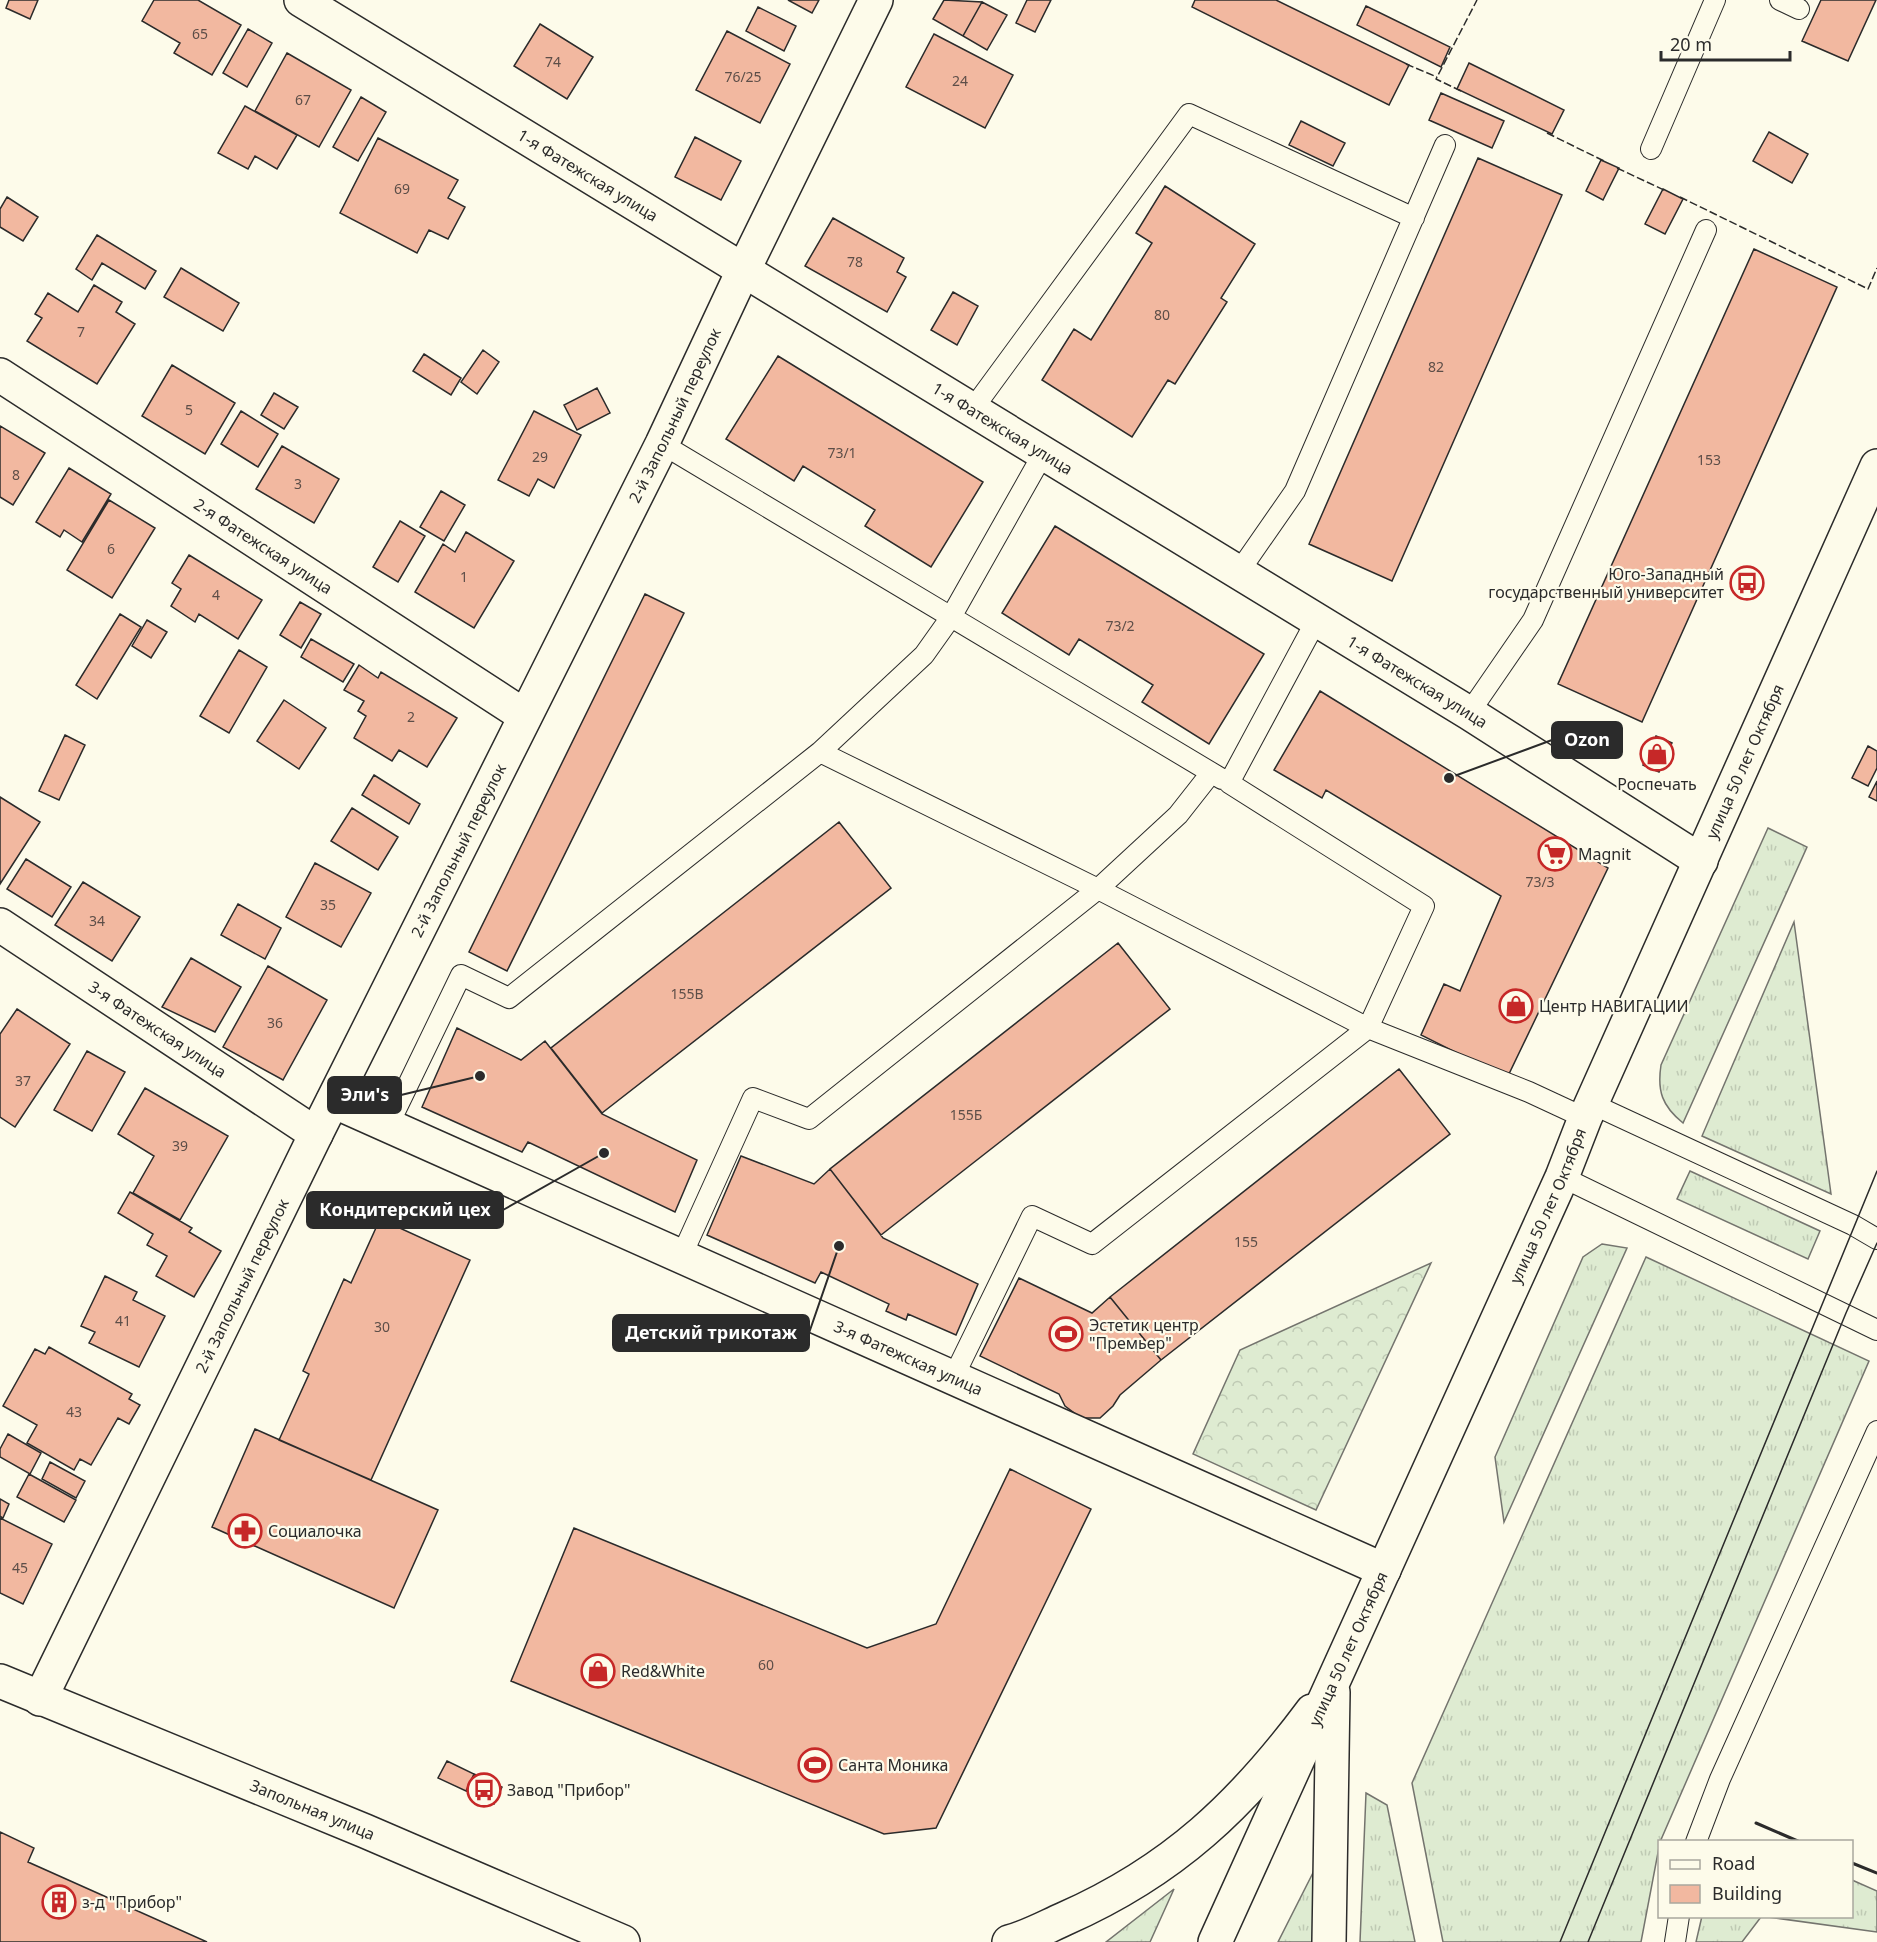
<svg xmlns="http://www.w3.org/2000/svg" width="1877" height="1942" font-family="'Noto Sans',sans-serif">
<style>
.grass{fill:url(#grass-tufts);stroke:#74746e;stroke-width:1.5}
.forest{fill:url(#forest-crowns);stroke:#74746e;stroke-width:1.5}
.building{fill:#f2b8a0;stroke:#2b2b2b;stroke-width:1.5}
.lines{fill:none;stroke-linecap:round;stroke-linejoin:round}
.lane-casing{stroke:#2b2b2b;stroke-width:22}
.street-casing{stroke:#2b2b2b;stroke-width:36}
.secondary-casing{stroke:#2b2b2b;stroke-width:36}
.primary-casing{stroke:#2b2b2b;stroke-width:36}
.lane{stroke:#fdfbea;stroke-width:20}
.street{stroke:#fdfbea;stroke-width:33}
.secondary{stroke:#fdfbea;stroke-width:33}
.primary{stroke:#fdfbea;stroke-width:33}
.tram{stroke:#2b2b2b;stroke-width:1.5}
.fence{stroke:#2b2b2b;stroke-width:1.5;stroke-dasharray:8 3;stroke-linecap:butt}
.wall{stroke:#2b2b2b;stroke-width:3}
.labels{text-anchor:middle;stroke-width:4.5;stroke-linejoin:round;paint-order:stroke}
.number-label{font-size:14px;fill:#5d4e48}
.street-label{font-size:16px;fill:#2b2b2b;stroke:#fdfbea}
.poi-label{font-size:16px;fill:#2b2b2b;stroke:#fdfbea;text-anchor:start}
.leader{fill:none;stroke:#2b2b2b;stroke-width:2}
.callout-dot{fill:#2b2b2b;stroke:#fdfbea;stroke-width:2}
.callout{fill:#2b2b2b;stroke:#2b2b2b;stroke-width:2}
.callout-label{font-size:18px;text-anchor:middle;font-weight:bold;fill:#fff}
</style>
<defs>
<pattern id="grass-tufts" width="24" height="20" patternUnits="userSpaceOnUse" patternTransform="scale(1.5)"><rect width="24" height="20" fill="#deebd1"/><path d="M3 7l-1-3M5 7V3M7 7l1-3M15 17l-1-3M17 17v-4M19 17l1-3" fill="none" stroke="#bfcab4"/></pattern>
<pattern id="forest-crowns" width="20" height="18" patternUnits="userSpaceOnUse" patternTransform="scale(1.5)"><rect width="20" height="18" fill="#deebd1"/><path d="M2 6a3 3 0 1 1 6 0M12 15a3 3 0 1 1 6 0" fill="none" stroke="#bfcab4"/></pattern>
</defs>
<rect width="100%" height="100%" fill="#fdfbea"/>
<path class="grass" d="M1768 828 1807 847 1683 1123C1662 1106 1657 1091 1661 1065Z
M1794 922 1831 1194 1702 1136Z
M1690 1171 1820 1231 1808 1259 1677 1199Z
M1602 1244 1627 1248 1504 1522 1495 1457 1583 1257Z
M1646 1257 1869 1361 1660 1842 1641 1942H1443L1412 1783Z
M1366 1793 1387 1805 1415 1942H1360Z
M1325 1849 1314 1942H1278Z
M1852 1880 1877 1891V1932L1768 1917 1852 1916Z
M1174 1889 1150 1942H1106Z
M1702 1916H1761V1917L1742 1942H1696Z"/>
<path class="forest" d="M1431 1263 1316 1510 1193 1454 1240 1350Z"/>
<path class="building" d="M9 0H38L30 19 6 8Z
M154 0H198L241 25 212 75 174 53 180 43 142 21Z
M788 0H819L812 13Z
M944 0 982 2 963 36 933 19Z
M1027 0H1051L1035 32 1016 23Z
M1195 0H1276L1409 65 1389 105 1192 7Z
M1821 0H1876L1848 61 1802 41Z
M982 2 1007 15 987 50 963 36Z
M1366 6 1450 47 1441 67 1357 25Z
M758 7 796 26 784 51 746 31Z
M540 24 593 57 567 99 514 66Z
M248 29 272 43 247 87 223 73Z
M727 31 790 64 760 123 696 90Z
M934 34 1013 75 985 128 906 87Z
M287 53 351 90 319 147 255 111Z
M1469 63 1564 110 1552 134 1457 89Z
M1441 93 1504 121 1492 148 1429 120Z
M361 97 386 112 358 161 333 147Z
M245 106 297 135 277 169 255 156 248 169 218 153Z
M1301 121 1345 143 1333 166 1289 145Z
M1769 132 1808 154 1792 183 1753 161Z
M695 137 741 161 721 200 675 177Z
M378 138 458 180 448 198 465 207 448 239 429 230 417 253 340 213Z
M1478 158 1562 195 1392 581 1309 544Z
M1601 160 1619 168 1603 200 1586 191Z
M1165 186 1255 244 1221 298 1227 302 1175 384 1168 380 1132 437 1042 380 1074 329 1091 340 1152 243 1136 233Z
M1663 189 1683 199 1665 234 1645 224Z
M7 197 38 217 23 241 0 227V209Z
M833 218 904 258 897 272 906 277 887 312 805 266Z
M97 235 156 271 145 289 102 263 92 280 76 269Z
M1754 249 1837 287 1642 722 1558 684Z
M181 268 239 303 223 331 164 297Z
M94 285 122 302 116 312 135 324 97 384 27 341 42 318 35 314 48 293 78 312Z
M953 292 978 306 957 345 931 330Z
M483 350 499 362 477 394 461 382Z
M424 354 461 378 451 395 413 371Z
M778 356 983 482 931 567 865 526 875 510 803 466 794 481 726 439Z
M172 365 235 403 205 454 142 416Z
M597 388 610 413 577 430 564 405Z
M274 393 298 407 284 429 261 415Z
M241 411 278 434 258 467 221 444Z
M534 411 581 435 554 488 538 479 529 496 498 480Z
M0 426 45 453 13 505 0 497Z
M282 446 339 479 314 523 256 489Z
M69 468 111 494 82 542 64 530 60 537 36 522Z
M441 491 465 505 444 541 420 527Z
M109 500 155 528 112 598 67 570Z
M400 521 425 536 398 582 373 567Z
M1055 526 1264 654 1209 744 1142 702 1153 685 1079 639 1069 655 1002 613Z
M466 532 514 561 474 628 415 592 443 544 455 552Z
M189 555 262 600 238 639 199 614 195 622 171 606 181 589 172 583Z
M645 594 684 613 507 971 469 952Z
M300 602 321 614 301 648 280 635Z
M120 614 141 627 97 699 76 685Z
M147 620 167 632 151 658 132 646Z
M311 639 354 664 343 682 301 657Z
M239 650 267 667 229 733 200 716Z
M359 665 378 678 381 672 457 718 427 767 399 750 392 761 354 738 366 716 358 711 364 701 344 690Z
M1320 691 1608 868 1507 1078 1421 1035 1444 984 1460 991 1501 896 1326 790 1322 798 1274 770Z
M284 700 326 728 299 769 257 741Z
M65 735 85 745 59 800 39 791Z
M1656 736 1672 743 1659 772 1643 765Z
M1868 746 1877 751V768L1868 786 1852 778Z
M374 775 420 804 409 824 362 795Z
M1877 781V801L1869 797Z
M0 797 40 822 0 884Z
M352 808 398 837 378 870 331 841Z
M839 822 891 888 602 1113 551 1048Z
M26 859 71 887 52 917 7 889Z
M315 863 371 893 341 947 286 917Z
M83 882 140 917 112 961 55 925Z
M238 904 281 928 265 959 221 935Z
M1118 943 1170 1009 881 1235 830 1169Z
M191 958 241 987 215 1032 162 1007Z
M268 966 327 1000 283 1080 223 1047Z
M17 1009 70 1044 15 1127 0 1117V1034Z
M457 1028 521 1060 545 1041 602 1114 697 1160 675 1212 528 1142 522 1152 422 1107Z
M87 1051 125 1072 92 1131 54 1110Z
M1399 1069 1450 1134 1161 1360 1110 1297Z
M145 1088 228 1136 180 1220 133 1193 154 1156 118 1134Z
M741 1156 814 1184 830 1169 883 1238 978 1284 956 1335 908 1314 906 1320 886 1311 889 1304 821 1272 815 1283 707 1235Z
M130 1192 192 1228 189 1232 221 1251 194 1297 156 1276 167 1256 147 1245 153 1234 118 1213Z
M380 1219 470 1260 371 1480 279 1440 309 1374 303 1371 344 1279 351 1283Z
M105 1276 137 1292 133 1300 165 1316 139 1367 89 1343 95 1332 81 1326Z
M1019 1278 1092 1313 1110 1297 1161 1360 1120 1395 1113 1406 1100 1418H1081L1065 1406 1059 1394 980 1356Z
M49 1347 132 1394 129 1399 140 1405 129 1424 118 1418 91 1465 80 1459 74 1470 27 1443 37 1425 3 1406 35 1349 45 1354Z
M255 1429 438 1510 394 1608 212 1527Z
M8 1434 41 1453 30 1474 0 1457V1449Z
M50 1462 85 1481 76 1498 42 1479Z
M1010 1469 1091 1509 936 1828 884 1834 511 1681 574 1528 867 1648 936 1624Z
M29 1474 76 1500 64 1522 17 1497Z
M0 1499 9 1504 3 1518 0 1516Z
M0 1518 52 1544 23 1604 0 1593Z
M447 1761 474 1774 466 1791 438 1778Z
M474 1774 502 1787 494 1804 466 1791Z
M0 1832 34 1848 28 1862 207 1942H0Z"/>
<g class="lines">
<g class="lane-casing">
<path id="lane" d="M1780 0 1799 9
M1651 149 1715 0
M972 410 1189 114 1414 218
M662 444 1222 779
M1238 573 1295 491 1445 145
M1316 621 1229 783 1424 906 1368 1028 1529 1092 1585 1118
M1469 713 1533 620 1706 230
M820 752 924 655 951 617 1043 454
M1592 1104 1853 1225 1877 1239
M388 1126 461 975 509 998 820 752 1098 889 1368 1028 1092 1244 1032 1216 953 1378
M1562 1177 1877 1330
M681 1257 753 1098 809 1119 1098 889 1178 815 1211 773
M1696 1842 1720 1779 1877 1431
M1675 1942 1679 1916"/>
</g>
<g class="street-casing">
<g id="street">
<path id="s1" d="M301 0 1469 713 1701 861"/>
<path id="s2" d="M0 375 525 716"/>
<path id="s3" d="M0 925 316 1134"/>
<path id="s4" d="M333 1101 1384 1570"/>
<path id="s5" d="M40 1699 316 1134 662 444 743 271 876 0"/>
</g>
</g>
<g class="secondary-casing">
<g id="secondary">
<path id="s6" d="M0 1681 365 1831 623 1942"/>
<path d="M1009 1942C1028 1937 1046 1927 1064 1919 1173 1871 1242 1805 1312 1711"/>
</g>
</g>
<g class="primary-casing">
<g id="primary">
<path id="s7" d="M1215 1942 1562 1177 1585 1118 1877 466"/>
<path d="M1329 1942 1333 1692"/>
</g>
</g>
<use href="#lane" class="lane"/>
<use href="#street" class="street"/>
<use href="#secondary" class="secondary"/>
<use href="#primary" class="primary"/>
<path class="tram" d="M1560 1942 1877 1171
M1588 1942 1846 1313 1877 1243"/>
<path class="fence" d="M1406 64 1437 77
M1461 91 1436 79 1477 0
M1547 133 1604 161
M1617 168 1666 191
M1680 197 1868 289 1877 268"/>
<path class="wall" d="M1756 1823 1800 1842
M1852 1863 1877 1873"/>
</g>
<defs>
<g id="bus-ring" transform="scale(1.725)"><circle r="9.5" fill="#fdfbea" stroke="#c62828" stroke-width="1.5"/><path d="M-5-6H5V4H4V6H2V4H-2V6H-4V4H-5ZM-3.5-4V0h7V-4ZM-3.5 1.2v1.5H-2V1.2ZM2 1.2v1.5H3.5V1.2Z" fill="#c62828"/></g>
<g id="shop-ring" transform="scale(1.725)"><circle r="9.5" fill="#fdfbea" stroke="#c62828" stroke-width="1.5"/><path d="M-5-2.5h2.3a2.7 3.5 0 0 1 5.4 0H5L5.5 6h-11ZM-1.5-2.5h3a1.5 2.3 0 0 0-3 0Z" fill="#c62828"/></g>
<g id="supermarket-ring" transform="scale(1.725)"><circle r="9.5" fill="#fdfbea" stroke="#c62828" stroke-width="1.5"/><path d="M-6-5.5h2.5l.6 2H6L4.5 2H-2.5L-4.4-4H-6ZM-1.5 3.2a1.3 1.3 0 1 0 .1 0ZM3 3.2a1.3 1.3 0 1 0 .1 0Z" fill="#c62828"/></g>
<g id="stadium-ring" transform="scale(1.725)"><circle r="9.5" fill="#fdfbea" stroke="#c62828" stroke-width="1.5"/><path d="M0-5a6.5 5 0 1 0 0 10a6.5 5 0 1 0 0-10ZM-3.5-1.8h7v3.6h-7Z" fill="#c62828"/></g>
<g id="pharmacy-ring" transform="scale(1.725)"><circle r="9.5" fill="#fdfbea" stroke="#c62828" stroke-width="1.5"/><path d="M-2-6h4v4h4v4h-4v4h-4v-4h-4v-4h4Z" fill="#c62828"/></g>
<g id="building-ring" transform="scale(1.725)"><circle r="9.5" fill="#fdfbea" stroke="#c62828" stroke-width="1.5"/><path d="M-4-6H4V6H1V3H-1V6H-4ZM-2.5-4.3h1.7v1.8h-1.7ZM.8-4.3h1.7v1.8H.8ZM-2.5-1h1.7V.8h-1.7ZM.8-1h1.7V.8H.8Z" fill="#c62828"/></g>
</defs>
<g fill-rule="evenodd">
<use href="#bus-ring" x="1747" y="583"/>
<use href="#shop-ring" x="1657" y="754"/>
<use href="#supermarket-ring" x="1555" y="854"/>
<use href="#shop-ring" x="1516" y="1006"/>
<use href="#stadium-ring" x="1066" y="1334"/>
<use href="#pharmacy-ring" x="245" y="1531"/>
<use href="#shop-ring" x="598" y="1671"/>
<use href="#stadium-ring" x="815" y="1765"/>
<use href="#bus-ring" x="484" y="1790"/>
<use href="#building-ring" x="59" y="1902"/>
</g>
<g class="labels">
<g class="number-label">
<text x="200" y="39">65</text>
<text x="553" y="67">74</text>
<text x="743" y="82">76/25</text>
<text x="960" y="86">24</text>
<text x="303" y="105">67</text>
<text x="402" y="194">69</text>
<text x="855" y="267">78</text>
<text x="1162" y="320">80</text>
<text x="81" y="337">7</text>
<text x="1436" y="372">82</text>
<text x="189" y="415">5</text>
<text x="842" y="458">73/1</text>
<text x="540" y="462">29</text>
<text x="1709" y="465">153</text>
<text x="16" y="480">8</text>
<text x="298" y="489">3</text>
<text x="111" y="554">6</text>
<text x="464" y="582">1</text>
<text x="216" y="600">4</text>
<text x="1120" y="631">73/2</text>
<text x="411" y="722">2</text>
<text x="1540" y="887">73/3</text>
<text x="328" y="910">35</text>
<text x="97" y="926">34</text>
<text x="687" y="999">155В</text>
<text x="275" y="1028">36</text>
<text x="23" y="1086">37</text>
<text x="966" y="1120">155Б</text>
<text x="180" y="1151">39</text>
<text x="1246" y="1247">155</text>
<text x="123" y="1326">41</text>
<text x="382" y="1332">30</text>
<text x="74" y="1417">43</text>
<text x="20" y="1573">45</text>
<text x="766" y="1670">60</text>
</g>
<g class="street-label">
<text dy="6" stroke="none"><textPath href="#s1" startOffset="336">1-я Фатежская улица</textPath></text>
<text dy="6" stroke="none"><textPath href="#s5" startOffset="1432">2-й Запольный переулок</textPath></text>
<text dy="6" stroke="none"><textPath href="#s1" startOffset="822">1-я Фатежская улица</textPath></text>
<text dy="6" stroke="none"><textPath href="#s2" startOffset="314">2-я Фатежская улица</textPath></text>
<text dy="6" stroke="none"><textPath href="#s1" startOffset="1308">1-я Фатежская улица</textPath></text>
<text dy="6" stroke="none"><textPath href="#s7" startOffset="1294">улица 50 лет Октября</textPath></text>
<text dy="6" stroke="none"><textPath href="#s5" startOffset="946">2-й Запольный переулок</textPath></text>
<text dy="6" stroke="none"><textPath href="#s3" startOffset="189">3-я Фатежская улица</textPath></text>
<text dy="6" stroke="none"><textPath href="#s7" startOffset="808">улица 50 лет Октября</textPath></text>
<text dy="6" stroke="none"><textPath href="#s5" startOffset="460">2-й Запольный переулок</textPath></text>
<text dy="6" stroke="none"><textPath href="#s4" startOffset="630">3-я Фатежская улица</textPath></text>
<text dy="6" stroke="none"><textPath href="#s7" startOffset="322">улица 50 лет Октября</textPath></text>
<text dy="6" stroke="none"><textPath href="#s6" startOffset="338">Запольная улица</textPath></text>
</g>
<g class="poi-label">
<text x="1724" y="580" text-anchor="end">Юго-Западный<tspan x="1724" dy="18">государственный университет</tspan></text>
<text x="1657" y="790" text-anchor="middle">Роспечать</text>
<text x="1578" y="860">Magnit</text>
<text x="1539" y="1012">Центр НАВИГАЦИИ</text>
<text x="1089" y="1331">Эстетик центр<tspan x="1089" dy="18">"Премьер"</tspan></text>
<text x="268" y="1537">Социалочка</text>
<text x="621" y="1677">Red&amp;White</text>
<text x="838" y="1771">Санта Моника</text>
<text x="507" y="1796">Завод "Прибор"</text>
<text x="82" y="1908">з-д "Прибор"</text>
</g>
</g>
<path class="leader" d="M1449 778L1552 740M480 1076L401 1095M604 1153L503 1210M839 1246L809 1333"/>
<g class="callout-dot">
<circle cx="1449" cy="778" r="6"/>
<circle cx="480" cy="1076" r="6"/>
<circle cx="604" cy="1153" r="6"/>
<circle cx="839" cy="1246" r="6"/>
</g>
<g class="callout">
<rect x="1552" y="722" width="70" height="36" rx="6"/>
<rect x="328" y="1077" width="73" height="36" rx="6"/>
<rect x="307" y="1192" width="196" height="36" rx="6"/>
<rect x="613" y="1315" width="196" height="36" rx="6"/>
</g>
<g class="callout-label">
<text x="1587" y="746">Ozon</text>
<text x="365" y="1101">Эли's</text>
<text x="405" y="1216">Кондитерский цех</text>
<text x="711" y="1339">Детский трикотаж</text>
</g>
<rect x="1658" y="1840" width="195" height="78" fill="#fdfbea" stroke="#a9a89e" stroke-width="1.5"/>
<rect x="1670" y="1860" width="30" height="9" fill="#fdfbea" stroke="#a9a89e" stroke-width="1.5"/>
<text x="1712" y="1870" font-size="18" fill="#2b2b2b">Road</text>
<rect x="1670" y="1885" width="30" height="18" fill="#f2b8a0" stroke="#a9a89e" stroke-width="1.5"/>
<text x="1712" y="1900" font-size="18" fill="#2b2b2b">Building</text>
<path d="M1661 51v9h129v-9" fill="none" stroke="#2b2b2b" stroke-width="3"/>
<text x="1670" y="51" font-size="18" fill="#2b2b2b" stroke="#fdfbea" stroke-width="4.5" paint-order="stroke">20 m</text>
</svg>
